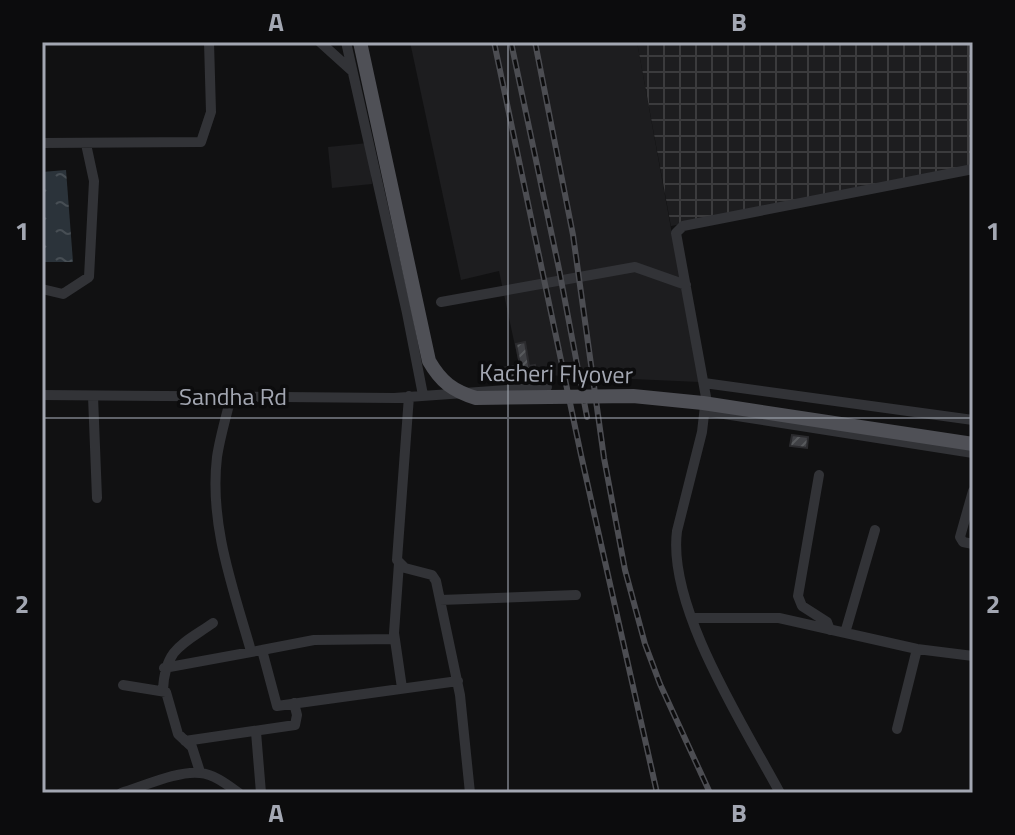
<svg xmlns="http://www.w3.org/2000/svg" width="1015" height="835" font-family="'Titillium Web',sans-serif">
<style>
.built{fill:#1d1d1f}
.industrial{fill:url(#industrial-grid)}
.water{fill:url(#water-ripples)}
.building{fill:url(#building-hatch);stroke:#2b2b2e;stroke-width:2}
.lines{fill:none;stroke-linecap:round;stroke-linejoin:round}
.minor{stroke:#323337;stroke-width:10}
.rail-casing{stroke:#4c4d52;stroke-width:6}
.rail{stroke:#0c0c0d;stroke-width:3;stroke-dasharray:9;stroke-linecap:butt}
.major-bridge{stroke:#4f5056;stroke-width:14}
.grid{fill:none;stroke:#a3a7b2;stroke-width:2;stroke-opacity:0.55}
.labels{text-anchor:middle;stroke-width:7;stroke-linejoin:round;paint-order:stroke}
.street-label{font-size:24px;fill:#a3a7b2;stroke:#0c0c0d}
.neatline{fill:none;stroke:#a3a7b2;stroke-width:3}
.grid-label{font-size:26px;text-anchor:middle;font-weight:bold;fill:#a3a7b2}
</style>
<defs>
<pattern id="industrial-grid" width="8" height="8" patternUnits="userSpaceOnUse" patternTransform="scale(2)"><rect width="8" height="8" fill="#1d1d1f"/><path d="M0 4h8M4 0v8" fill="none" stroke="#3b3b3d"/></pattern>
<pattern id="water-ripples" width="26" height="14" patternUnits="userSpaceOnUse" patternTransform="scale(2)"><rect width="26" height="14" fill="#2b333a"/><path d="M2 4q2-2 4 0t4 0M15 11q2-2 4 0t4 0" fill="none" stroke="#474e54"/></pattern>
<pattern id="building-hatch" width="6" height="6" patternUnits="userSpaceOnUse" patternTransform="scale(2)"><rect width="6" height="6" fill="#404145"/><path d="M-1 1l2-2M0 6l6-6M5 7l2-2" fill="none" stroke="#585a5d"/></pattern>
</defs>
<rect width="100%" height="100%" fill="#111112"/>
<path class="built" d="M410 42H637L699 382 521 374 499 271 461 280Z
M368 143 372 184 332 188 328 147Z"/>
<path class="industrial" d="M637 42H973V167L671 226Z"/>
<path class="water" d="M66 170 73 262H42V172Z"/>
<path class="building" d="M525 342 529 366 535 365 537 377 505 382 502 368 520 365 516 344Z
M792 435 808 437 807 448 790 446Z"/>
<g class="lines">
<path class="minor" d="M320 42 351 70
M346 42 407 313 423 395
M42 143 201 142 211 112 209 42
M42 289 63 294 89 277 94 181 86 144
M441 302 635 267 686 285
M704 383 973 420
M42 395 394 398 547 387
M93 396 97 498
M409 396 397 560 405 568 432 575 436 581 460 695 470 793
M231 397C226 417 220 437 217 457 209 524 233 588 251 651
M705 411 973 453
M819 475 798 596 802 606 827 622 830 630
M973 491 960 537 963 542 973 544
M399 563 394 633 402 688
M440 600 576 595
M692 618H779L917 649 973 656
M845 633 875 530
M262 650 314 640 395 639
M164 668 262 650 277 706 458 681
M123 685 166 692 178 734 192 747 200 772
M163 690C165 648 183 644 213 623
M897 729 917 649
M256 732 261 793
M185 741 295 725 297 715 294 703
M121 793C142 787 179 770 200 773 214 774 228 785 239 793
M780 793C744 726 667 607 677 531L702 432 706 397 676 233 683 226 973 169"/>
<g class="rail-casing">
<path id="rail" d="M494 42 581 455 657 793
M511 42 559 269 587 417
M535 42 573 235 604 458 625 570 645 644 660 684 710 793"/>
</g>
<use href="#rail" class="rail"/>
<path class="major-bridge" d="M360 42 429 361C441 382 453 391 476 398L633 396 703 403 973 444"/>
</g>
<path class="grid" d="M508 42V793M42 418H973"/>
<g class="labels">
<g class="street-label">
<text transform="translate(556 374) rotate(1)" y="8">Kacheri Flyover</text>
<text x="233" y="405">Sandha Rd</text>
</g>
</g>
<rect width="1015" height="835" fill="none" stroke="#0c0c0d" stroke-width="88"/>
<rect x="44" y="44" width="927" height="747" class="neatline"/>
<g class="grid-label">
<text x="276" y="31">A</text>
<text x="739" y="31">B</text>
<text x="22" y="240">1</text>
<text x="993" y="240">1</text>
<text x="22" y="613">2</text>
<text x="993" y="613">2</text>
<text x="276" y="822">A</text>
<text x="739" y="822">B</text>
</g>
</svg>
